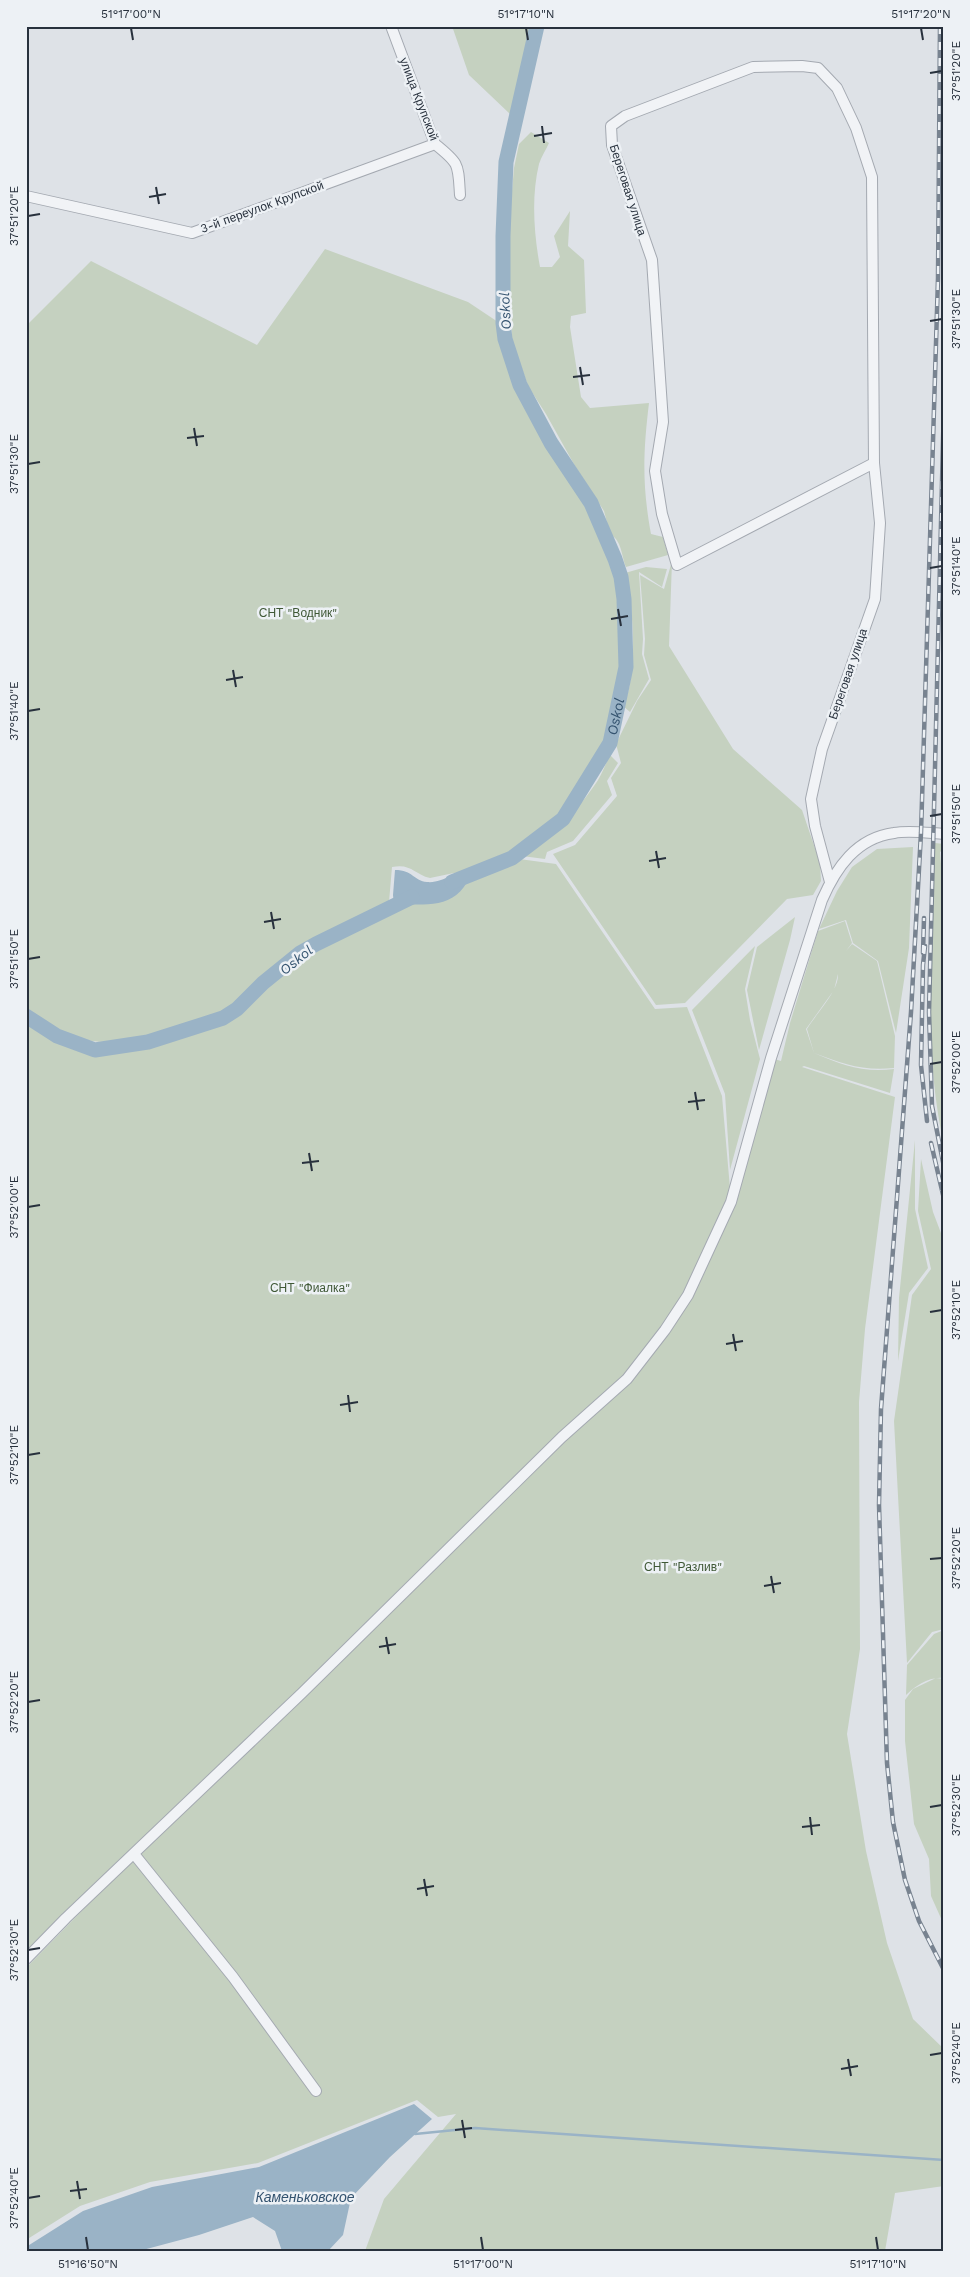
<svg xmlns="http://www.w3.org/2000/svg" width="970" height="2277" font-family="'Work Sans',sans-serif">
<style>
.green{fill:#c5d1c0}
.water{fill:#9ab3c6}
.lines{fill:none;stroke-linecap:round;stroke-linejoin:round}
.stream{stroke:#9ab3c6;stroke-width:2.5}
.river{stroke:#9ab3c6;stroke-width:15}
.street-casing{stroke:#a4a9b1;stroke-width:12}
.street{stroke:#f1f3f6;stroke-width:10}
.rail-casing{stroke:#788390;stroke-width:4.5}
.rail{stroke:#edf1f5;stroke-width:2.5;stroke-dasharray:8;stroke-linecap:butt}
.ticks{fill:none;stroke:#28313d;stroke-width:2}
.labels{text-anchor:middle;stroke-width:5;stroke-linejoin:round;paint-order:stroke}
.street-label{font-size:12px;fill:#28313d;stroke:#edf1f5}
.park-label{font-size:12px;fill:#3f5836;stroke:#edf1f5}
.water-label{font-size:14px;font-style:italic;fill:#34536f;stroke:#edf1f5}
.neatline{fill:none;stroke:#28313d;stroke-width:2}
.ticks-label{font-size:12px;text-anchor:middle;fill:#28313d}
</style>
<rect width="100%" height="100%" fill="#dee2e7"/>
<path class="green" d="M452 26H534L512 116 469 75Z
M531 132 549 143C546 150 541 157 539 164 531 197 534 235 540 267H552L560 257 554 236 570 211 568 246 584 260 586 313 571 316 570 327 581 397 590 408 649 403C643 453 642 485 651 534L663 537 668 555 626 567C621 554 622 541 610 534L604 511 575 466 546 414 528 386 512 340 508 237 514 168 519 144Z
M325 249 468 302 501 324 503 339 517 386 548 445 587 504 617 577 621 600 622 645 620 684 608 740 560 816 503 860 470 872 454 873 430 878C414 874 411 863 392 867L389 902C359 917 325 930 298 950 285 959 271 970 260 981 251 989 244 998 235 1005 222 1016 202 1020 186 1025 121 1046 84 1055 26 1008V326L91 261 257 345Z
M672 561 669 646 733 749 802 810 820 863 821 881 813 895 787 899 685 1003 656 1005 553 854 575 845 617 796 611 778 621 763 616 744 637 701 651 680 644 655 645 639 640 575 664 589Z
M646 567 667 569 662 587 639 572 643 639 642 654 649 679 630 712 623 706C638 678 634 604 625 573Z
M610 755 618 763 607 781 612 795 573 841 547 852 545 859 522 856C549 836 575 814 594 786 601 777 605 765 610 755Z
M935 843 944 844V849L940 852 941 864 944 871V969L941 972 944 970V1145C922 1047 932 943 935 843Z
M913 847 909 948 896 1033 878 961 853 943 846 920 819 929 837 891 852 867 877 849Z
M512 858 556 864 655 1009 687 1007 722 1096 731 1200 771 1058 781 1061 790 1023 818 931 845 921 852 943 846 951 852 944 877 961 895 1036 894 1068C862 1071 843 1064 814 1053L807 1029C816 1014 839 991 838 974L834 990 806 1029 814 1053C842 1065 863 1073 894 1069L890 1093 804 1066 802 1067 895 1097 865 1329 859 1402 860 1649 847 1734 866 1851 887 1943 913 2019 944 2049V2186L895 2193 885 2251H365L384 2199 456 2114 438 2117 417 2100 258 2163 150 2182 80 2206 26 2240V1968L185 1805 26 1952V1016L57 1036 95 1050 148 1042 223 1018 237 1009 263 983 300 953 316 944 399 902Z
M795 917 790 940 759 1050 747 990 757 947Z
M755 946 745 989 750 1020 760 1059 730 1170 725 1094 692 1010Z
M915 1140V1209L928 1268 909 1293 898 1361 899 1298Z
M921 1159 933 1212 944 1241V1629L932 1632 907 1663 894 1421 912 1295 931 1269 918 1211Z
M944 1630V1678C930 1676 915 1686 906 1695L907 1665 934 1634Z
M936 1678 944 1679V1925L931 1896 929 1859 914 1824 905 1741V1700L913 1689Z"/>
<path class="water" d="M395 870C413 870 414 881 427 882 436 883 442 879 450 877 457 876 464 876 470 876 455 911 426 903 394 905L393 895Z
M414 2104 432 2119 390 2157 351 2198 343 2235 328 2251H282L275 2231 253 2217 199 2235 139 2251H26V2247L83 2211 152 2187 259 2167Z"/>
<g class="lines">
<path class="stream" d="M415 2134 475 2128 944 2160"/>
<g class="river">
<path id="s1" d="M452 882 512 858 563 819 610 743 626 667 624 599 621 577 615 559 591 503 551 443 520 385 505 339 503 323V236L506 162 537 26"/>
<path d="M26 1016 57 1036 95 1050 148 1042 223 1018 237 1009 263 983 300 953 316 944 412 897"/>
</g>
<g class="street-casing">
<path id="street" d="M391 26 435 144C460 164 458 164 460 195
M26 196 192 233 435 144
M830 882 815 826 811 799 822 749 875 599 880 523 874 463 872 177 856 128 837 88 818 68 802 66 753 67 625 116 611 126 612 145 652 260 663 422 655 471 662 514 677 565 874 463
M134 1854 233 1977 316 2091
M26 1959 66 1918 302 1693 562 1437 627 1379 665 1330 688 1295 731 1202 771 1058 822 900C836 868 856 838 894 833 909 830 928 833 944 834"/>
</g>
<use href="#street" class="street"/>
<g class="rail-casing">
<path id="rail" d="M940 26 938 278 921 833 911 1012 881 1409 879 1505 887 1763 893 1822 905 1880 919 1921 944 1970
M944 401 929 1012 932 1106 944 1167
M925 946 923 965 921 1065 927 1121
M923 953 924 918
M931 1143 944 1199"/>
</g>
<use href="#rail" class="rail"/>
</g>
<path class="ticks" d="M131 28 133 40M526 28 528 40M921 28 923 40M930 73 942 71M542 126 544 143M534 136 552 133M156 187 159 204M149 197 166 194M28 216 40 214M930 321 942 319M580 367 583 385M573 377 590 375M194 428 197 446M187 438 204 436M28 464 40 462M930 568 942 566M618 609 621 626M611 619 628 616M233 670 236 687M226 680 243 677M28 711 40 709M930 816 942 814M656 851 659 868M649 861 666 858M271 912 274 929M264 922 281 919M28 959 40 957M930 1064 942 1062M695 1092 698 1110M688 1102 705 1100M309 1153 312 1171M302 1163 319 1161M28 1207 40 1205M930 1312 942 1310M733 1334 736 1351M726 1344 743 1341M348 1395 350 1412M340 1405 358 1402M28 1455 40 1453M930 1559 942 1558M771 1576 774 1593M764 1586 781 1583M386 1637 389 1654M379 1647 396 1644M28 1702 40 1700M930 1807 942 1805M810 1817 812 1835M802 1827 820 1825M424 1879 427 1896M417 1889 434 1886M28 1950 40 1948M930 2055 942 2053M848 2059 851 2076M841 2069 858 2066M462 2120 465 2138M455 2130 472 2128M77 2181 80 2199M70 2191 87 2189M28 2198 40 2196M86 2237 88 2250M481 2237 483 2250M876 2237 878 2250"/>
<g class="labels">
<g class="street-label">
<text transform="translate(419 99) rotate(69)" y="4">улица Крупской</text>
<text transform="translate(628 190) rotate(72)" y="4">Береговая улица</text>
<text transform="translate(262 207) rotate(-20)" y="4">3-й переулок Крупской</text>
<text transform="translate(848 674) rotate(-71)" y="4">Береговая улица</text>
</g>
<g class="park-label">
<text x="298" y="617">СНТ "Водник"</text>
<text x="310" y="1292">СНТ "Фиалка"</text>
<text x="683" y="1571">СНТ "Разлив"</text>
</g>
<g class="water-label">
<text transform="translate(505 311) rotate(-93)" y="5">Oskol</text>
<text dy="5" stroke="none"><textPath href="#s1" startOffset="245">Oskol</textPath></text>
<text transform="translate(296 960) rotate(-39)" y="5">Oskol</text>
<text x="305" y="2202">Каменьковское</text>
</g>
</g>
<rect width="970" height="2277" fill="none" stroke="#edf1f5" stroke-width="55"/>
<rect x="28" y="28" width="914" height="2222" class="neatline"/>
<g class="ticks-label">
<text x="131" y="18">51°17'00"N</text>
<text x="526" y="18">51°17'10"N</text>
<text x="921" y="18">51°17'20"N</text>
<text transform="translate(956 71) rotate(-90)" y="4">37°51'20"E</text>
<text transform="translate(14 216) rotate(-90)" y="4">37°51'20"E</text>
<text transform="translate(956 319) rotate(-90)" y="4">37°51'30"E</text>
<text transform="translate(14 464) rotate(-90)" y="4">37°51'30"E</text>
<text transform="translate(956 566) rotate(-90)" y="4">37°51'40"E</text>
<text transform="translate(14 711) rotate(-90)" y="4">37°51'40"E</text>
<text transform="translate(956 814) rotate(-90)" y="4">37°51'50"E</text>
<text transform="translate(14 959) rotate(-90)" y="4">37°51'50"E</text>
<text transform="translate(956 1062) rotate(-90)" y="4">37°52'00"E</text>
<text transform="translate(14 1207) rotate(-90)" y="4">37°52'00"E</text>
<text transform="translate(956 1310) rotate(-90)" y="4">37°52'10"E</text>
<text transform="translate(14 1455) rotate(-90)" y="4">37°52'10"E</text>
<text transform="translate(956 1558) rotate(-90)" y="4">37°52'20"E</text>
<text transform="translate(14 1702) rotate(-90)" y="4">37°52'20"E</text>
<text transform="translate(956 1805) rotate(-90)" y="4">37°52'30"E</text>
<text transform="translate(14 1950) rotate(-90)" y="4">37°52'30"E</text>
<text transform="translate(956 2053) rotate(-90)" y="4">37°52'40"E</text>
<text transform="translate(14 2198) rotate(-90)" y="4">37°52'40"E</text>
<text x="88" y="2268">51°16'50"N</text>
<text x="483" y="2268">51°17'00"N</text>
<text x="878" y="2268">51°17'10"N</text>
</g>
</svg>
